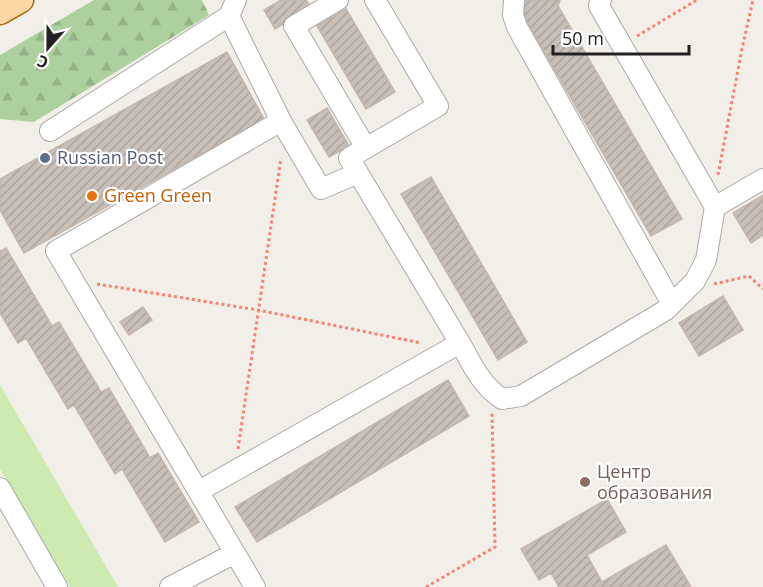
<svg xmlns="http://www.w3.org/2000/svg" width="763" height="587" font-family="'Open Sans',sans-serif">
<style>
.grass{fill:#cdebb0}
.forest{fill:url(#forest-firs)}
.building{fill:url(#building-hatch);stroke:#c4b6ab;stroke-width:1.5}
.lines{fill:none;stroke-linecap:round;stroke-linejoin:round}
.minor-casing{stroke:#a9a9a9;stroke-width:22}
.major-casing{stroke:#a06b00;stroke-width:27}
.path{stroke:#fa8072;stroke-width:3;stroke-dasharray:3 3;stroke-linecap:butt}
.minor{stroke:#fff;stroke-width:20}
.major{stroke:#fcd6a4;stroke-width:24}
.service-dot{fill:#5c6f8a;stroke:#fff;stroke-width:2}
.food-dot{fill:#e8710a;stroke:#fff;stroke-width:2}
.education-dot{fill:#8d6e63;stroke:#fff;stroke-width:2}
.labels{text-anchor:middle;stroke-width:4.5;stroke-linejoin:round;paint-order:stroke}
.service-label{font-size:18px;fill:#4e5e75;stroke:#fff;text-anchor:start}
.food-label{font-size:18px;fill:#c56008;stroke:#fff;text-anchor:start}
.education-label{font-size:18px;fill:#785e54;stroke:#fff;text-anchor:start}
</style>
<defs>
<pattern id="forest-firs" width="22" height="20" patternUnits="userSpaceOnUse" patternTransform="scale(1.5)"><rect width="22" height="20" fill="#add19e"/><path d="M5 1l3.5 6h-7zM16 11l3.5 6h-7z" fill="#95b388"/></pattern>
<pattern id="building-hatch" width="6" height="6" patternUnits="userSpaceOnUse" patternTransform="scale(1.5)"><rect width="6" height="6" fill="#c7bfb8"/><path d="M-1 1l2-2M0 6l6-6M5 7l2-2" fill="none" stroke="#aba49e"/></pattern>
</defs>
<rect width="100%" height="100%" fill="#f2efe9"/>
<path class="grass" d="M0 385 118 587H70L0 469Z"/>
<path class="forest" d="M94 0H202L209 15 34 122 0 119V55Z"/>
<path class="building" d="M281 0H306L311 7 275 29 264 10Z
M524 0H560L558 6 682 219 651 236 521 12Z
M346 9 395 92 366 109 317 26Z
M227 52 264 119 24 253 0 210V179Z
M327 108 349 146 329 157 307 120Z
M431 177 527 342 498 360 401 194Z
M763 195V235L751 243 733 213Z
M6 248 52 326 59 322 101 392 109 388 150 458 158 453 199 522 165 542 122 469 115 474 74 405 68 409 26 338 18 343 0 313V251Z
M723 296 743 330 699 356 679 323Z
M143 307 152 320 129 335 120 322Z
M448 380 469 416 257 542 235 507Z
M607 499 626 532 587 555 602 582 666 545 691 587H559L551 573 539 580 521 549Z"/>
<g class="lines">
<g class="minor-casing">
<path id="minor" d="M338 0 294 26 366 148
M514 0 513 15 517 27 672 304
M601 0 599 6 715 207 763 179
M50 131 229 16
M358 173 349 158 438 106 375 0
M460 343C472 364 481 385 502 399L521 396 666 310 695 281 706 260 715 207
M0 488 57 587
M199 491 460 343 358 173 321 189 281 121 229 16 236 0
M170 587 235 553
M255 587 56 251 281 121"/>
</g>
<g class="major-casing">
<path id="major" d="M0 12 21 0"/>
</g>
<path class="path" d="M637 36 697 0
M718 175 742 49 753 0
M97 284 258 310 421 343
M714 284 749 276 763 289
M238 449 281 158
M426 587 495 547 492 413"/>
<use href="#minor" class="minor"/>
<use href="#major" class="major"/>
</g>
<circle class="service-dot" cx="45" cy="158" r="6"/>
<circle class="food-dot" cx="92" cy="196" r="6"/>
<circle class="education-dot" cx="585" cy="482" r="6"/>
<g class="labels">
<g class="service-label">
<text x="57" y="164">Russian Post</text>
</g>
<g class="food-label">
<text x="104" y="202">Green Green</text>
</g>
<g class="education-label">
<text x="597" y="478">Центр<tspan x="597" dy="21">образования</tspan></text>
</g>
</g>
<g transform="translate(48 48) rotate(201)" stroke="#ffffff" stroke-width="4.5" paint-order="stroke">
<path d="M0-4.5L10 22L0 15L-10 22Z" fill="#222222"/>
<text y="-9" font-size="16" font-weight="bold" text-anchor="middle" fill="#222222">С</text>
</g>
<path d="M553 45v9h136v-9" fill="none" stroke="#222222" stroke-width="3"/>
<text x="562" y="45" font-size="18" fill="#222222" stroke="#ffffff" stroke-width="4.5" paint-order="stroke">50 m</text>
</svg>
